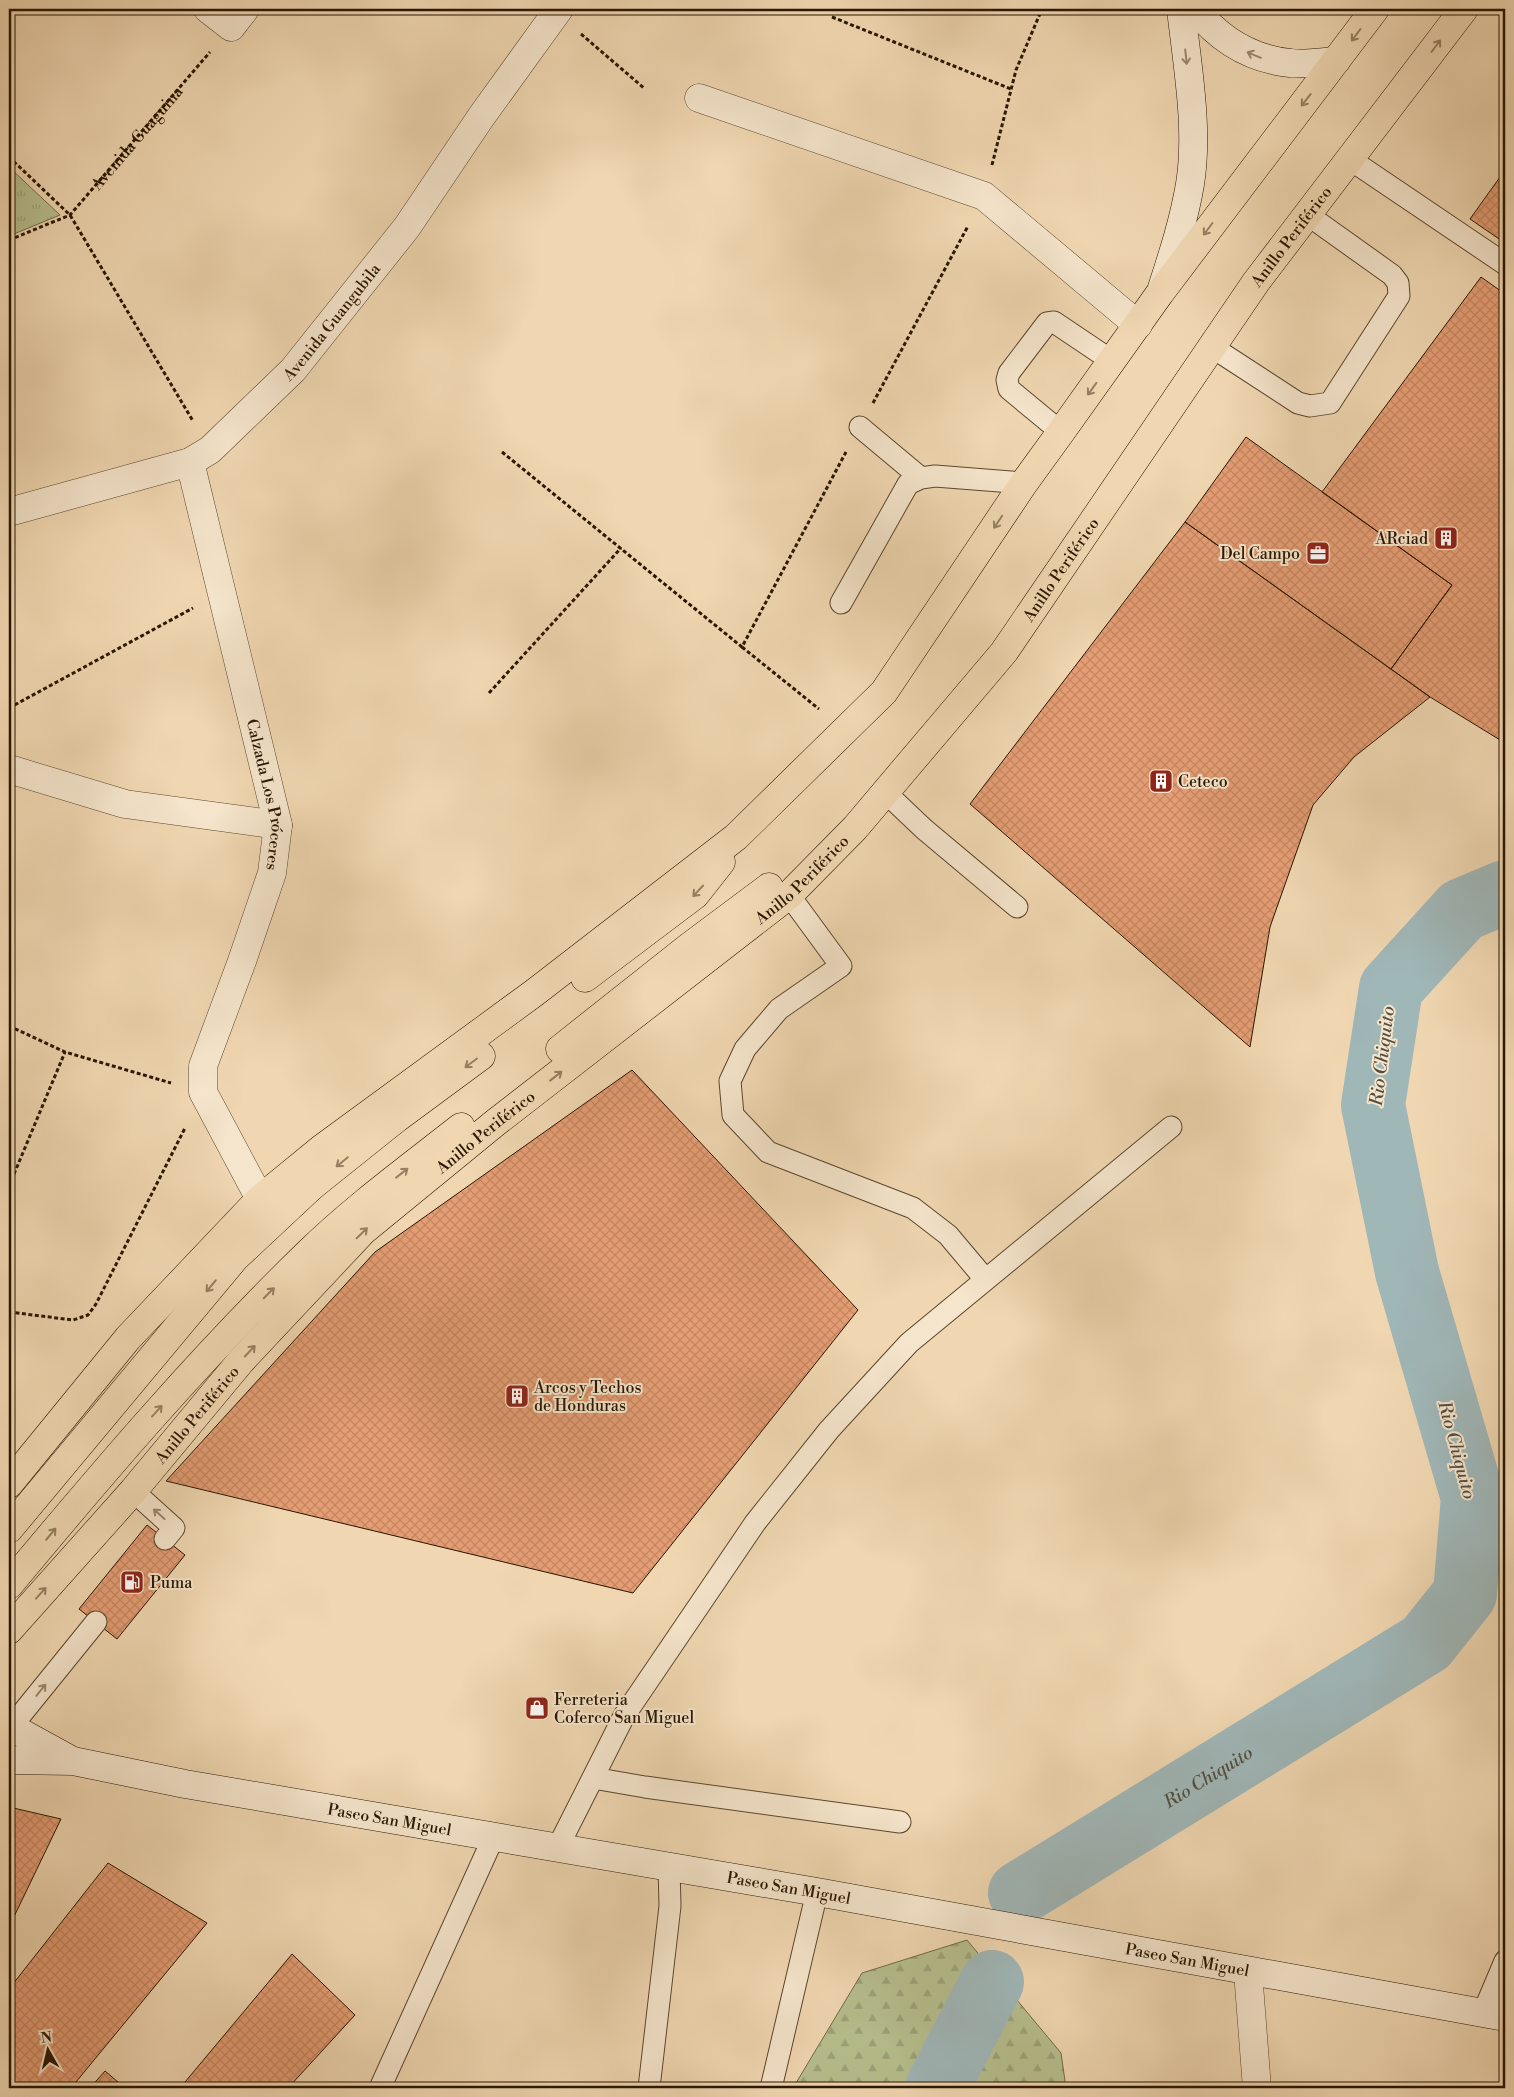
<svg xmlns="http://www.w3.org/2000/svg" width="1514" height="2097" font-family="'Libre Bodoni',serif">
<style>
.forest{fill:url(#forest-firs);stroke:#706a47}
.park{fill:url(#park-tufts);stroke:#706a47}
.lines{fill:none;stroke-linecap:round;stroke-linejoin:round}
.river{stroke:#a0b7b8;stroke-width:64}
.building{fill:url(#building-cross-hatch);stroke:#291600}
.lane-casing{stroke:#5b462c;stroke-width:23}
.street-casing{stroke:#5b462c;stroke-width:29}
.secondary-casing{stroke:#291600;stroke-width:29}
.highway-casing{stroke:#291600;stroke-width:29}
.path{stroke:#291600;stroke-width:3;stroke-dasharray:4 2.5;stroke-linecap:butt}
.lane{stroke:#f5e5cc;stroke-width:21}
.street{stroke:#f5e5cc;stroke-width:28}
.secondary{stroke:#f5e5cc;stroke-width:28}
.highway{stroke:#f0d7b1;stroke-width:28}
.oneway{stroke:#968061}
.oneway2{stroke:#998870}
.labels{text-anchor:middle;stroke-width:4;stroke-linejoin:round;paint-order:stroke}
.street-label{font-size:16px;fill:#291600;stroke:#f5e5cc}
.poi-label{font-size:16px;fill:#291600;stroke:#f5e5cc;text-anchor:start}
.water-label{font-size:18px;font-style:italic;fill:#534e40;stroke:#f5e5cc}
</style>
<defs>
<pattern id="forest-firs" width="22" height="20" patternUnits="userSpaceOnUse" patternTransform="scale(1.25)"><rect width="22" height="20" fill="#b7bf8e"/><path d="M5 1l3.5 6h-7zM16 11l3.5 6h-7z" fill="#9da379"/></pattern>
<pattern id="park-tufts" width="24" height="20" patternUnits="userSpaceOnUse" patternTransform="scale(1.25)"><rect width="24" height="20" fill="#b7bf8e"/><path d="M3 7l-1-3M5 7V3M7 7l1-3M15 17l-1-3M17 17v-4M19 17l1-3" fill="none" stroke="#9da379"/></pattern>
<pattern id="building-cross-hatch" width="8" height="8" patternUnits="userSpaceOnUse" patternTransform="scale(1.25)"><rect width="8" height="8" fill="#e59d73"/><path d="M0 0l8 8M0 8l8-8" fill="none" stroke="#c48662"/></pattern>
</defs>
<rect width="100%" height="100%" fill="#f0d7b1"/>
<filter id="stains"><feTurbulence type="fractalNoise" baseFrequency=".004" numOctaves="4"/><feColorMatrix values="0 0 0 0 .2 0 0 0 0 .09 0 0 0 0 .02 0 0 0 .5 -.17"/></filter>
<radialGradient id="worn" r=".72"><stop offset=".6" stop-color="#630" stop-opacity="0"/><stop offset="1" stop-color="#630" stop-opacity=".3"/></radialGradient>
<path class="forest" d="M967 1940 1061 2053 1066 2088H793L862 1973Z"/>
<path class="park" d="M9 167 60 215 9 236Z"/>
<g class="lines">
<g class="river">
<path id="s1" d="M1020 1893 1426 1643 1465 1594 1473 1498 1407 1272 1373 1105 1391 988 1462 910 1505 892"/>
<path d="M937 2088 992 1982"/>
</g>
</g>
<path class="building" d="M1505 170V243L1470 219Z
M1481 277 1505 294V743L1430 697 1391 669 1452 585 1322 492Z
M1246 437 1452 585 1391 669 1185 522Z
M1185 522 1430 697 1354 757 1313 805 1270 927 1250 1047 970 804Z
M632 1070 858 1310 633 1593 166 1481 375 1252Z
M147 1525 185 1555 117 1639 79 1609Z
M9 1807 61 1819 9 1927Z
M108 1863 207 1923 71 2088H9V1989Z
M292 1954 355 2015 288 2088H180Z
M105 2071 125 2088H90Z"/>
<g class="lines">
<g class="lane-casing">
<path id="lane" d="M1351 160 1505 264
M1212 347 1298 403 1310 406 1330 403 1399 296 1398 283 1392 275 1308 215
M860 427 921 478
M1061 432 1009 389 1007 380 1009 373 1047 323 1054 322 1112 361
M841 603 908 484 921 478 935 476 1024 483
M885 792 924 829 1017 907
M789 895 841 966 779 1009 745 1049 730 1081 733 1115 768 1152 913 1208 948 1235 985 1279
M133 1491 174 1528 165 1539
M11 1727 96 1622
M593 1778 645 1787 900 1822
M558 1847 624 1716 755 1523 829 1430 909 1343 1171 1127
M1483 2013 1505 1961
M380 2088 494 1836
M649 2088 670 1906 669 1867
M771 2088 817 1892"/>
</g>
<g class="street-casing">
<g id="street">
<path d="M208 9 231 27 245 9"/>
<path d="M699 98 984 196 1138 325"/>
<path id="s3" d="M190 462 278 825 272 873 242 961 203 1066V1092L260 1199"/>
<path id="s4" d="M9 512 190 462 210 450 293 370 407 227 481 117 559 9"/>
<path d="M9 769 125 804 278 825"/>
<path d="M1248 1972 1257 2088"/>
</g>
</g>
<g class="secondary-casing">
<g id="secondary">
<path d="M1195 9C1219 39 1251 59 1290 63 1305 65 1321 62 1336 61"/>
<path d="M1162 288C1173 254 1184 220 1190 184 1199 129 1187 64 1181 9"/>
<path d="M9 1726 69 1759"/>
<path id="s5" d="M9 1760 73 1761 185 1784 817 1892 1505 2017"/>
</g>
</g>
<g class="highway-casing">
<g id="highway">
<path d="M585 978 695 895 721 862"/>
<path d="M560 1049 690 946 769 887"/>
<path d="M9 1484 128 1338 260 1199 321 1149 534 993 736 837 884 692 1024 483 1061 432 1160 293 1375 9"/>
<path d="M9 1529 235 1258 312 1186 397 1118 481 1056"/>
<path d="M9 1585C104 1471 200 1358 307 1254 354 1208 409 1168 461 1127"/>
<path id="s6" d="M9 1630 133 1491 241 1361 363 1231 495 1123 789 895 855 828 1004 652 1256 282 1464 9"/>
</g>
</g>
<g class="path">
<path d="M832 17 1011 89"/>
<path d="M581 34 645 89"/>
<path d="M9 157 70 215 193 421"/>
<path d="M992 165 1016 70 1042 9"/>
<path id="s2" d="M9 240 70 215 210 52"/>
<path d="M873 403 968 226"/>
<path d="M502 452 742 647 846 452"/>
<path d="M742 647 819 709"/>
<path d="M489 693 621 548"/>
<path d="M9 708 193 608"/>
<path d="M9 1026 65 1052 171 1083"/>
<path d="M9 1186 65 1052"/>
<path d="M9 1312 73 1320 88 1315 96 1304 185 1128"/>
</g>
<use href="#lane" class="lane"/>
<use href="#street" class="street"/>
<use href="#secondary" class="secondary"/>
<use href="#highway" class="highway"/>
</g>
<defs><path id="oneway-shaft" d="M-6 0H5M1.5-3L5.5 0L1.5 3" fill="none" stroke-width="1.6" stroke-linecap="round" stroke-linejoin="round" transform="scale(1.25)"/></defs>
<g class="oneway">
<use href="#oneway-shaft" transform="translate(1356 35) rotate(127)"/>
<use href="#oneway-shaft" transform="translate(1436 46) rotate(-53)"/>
<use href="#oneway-shaft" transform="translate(1306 100) rotate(128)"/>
<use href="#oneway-shaft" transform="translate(1208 229) rotate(127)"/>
<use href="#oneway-shaft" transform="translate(1092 389) rotate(126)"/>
<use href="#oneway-shaft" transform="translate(998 522) rotate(124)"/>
<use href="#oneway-shaft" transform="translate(698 891) rotate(133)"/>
<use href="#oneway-shaft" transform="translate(471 1063) rotate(143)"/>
<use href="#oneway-shaft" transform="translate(556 1076) rotate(-38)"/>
<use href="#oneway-shaft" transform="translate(342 1162) rotate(141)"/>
<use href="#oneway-shaft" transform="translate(402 1173) rotate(-38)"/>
<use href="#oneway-shaft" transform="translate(362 1233) rotate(-44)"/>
<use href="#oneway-shaft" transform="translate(211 1286) rotate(130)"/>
<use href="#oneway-shaft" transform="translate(269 1293) rotate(-45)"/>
<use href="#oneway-shaft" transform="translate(250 1351) rotate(-47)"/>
<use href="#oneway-shaft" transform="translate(157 1411) rotate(-48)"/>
<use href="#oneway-shaft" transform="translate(51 1534) rotate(-50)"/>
<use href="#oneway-shaft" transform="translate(41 1593) rotate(-48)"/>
</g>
<g class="oneway2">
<use href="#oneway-shaft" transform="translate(1254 55) rotate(-157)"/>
<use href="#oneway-shaft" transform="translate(1186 57) rotate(84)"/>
<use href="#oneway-shaft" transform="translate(159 1514) rotate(-138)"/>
<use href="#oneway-shaft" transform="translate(41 1690) rotate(-51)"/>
</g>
<defs>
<g id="building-square" transform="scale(1.25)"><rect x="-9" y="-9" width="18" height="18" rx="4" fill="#8f2418" stroke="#f5e5cc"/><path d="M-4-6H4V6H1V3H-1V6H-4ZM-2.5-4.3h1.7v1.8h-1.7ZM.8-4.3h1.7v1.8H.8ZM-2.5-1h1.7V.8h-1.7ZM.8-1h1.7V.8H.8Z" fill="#fff"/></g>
<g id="office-square" transform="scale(1.25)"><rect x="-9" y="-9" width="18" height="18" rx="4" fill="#8f2418" stroke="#f5e5cc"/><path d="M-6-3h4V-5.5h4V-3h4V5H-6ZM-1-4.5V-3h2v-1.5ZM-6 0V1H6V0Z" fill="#fff"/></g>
<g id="fuel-square" transform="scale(1.25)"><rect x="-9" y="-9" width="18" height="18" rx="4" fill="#8f2418" stroke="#f5e5cc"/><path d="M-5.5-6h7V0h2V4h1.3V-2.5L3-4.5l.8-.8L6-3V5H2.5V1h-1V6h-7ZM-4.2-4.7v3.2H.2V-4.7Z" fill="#fff"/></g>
<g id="shop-square" transform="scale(1.25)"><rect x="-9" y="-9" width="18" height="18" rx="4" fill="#8f2418" stroke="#f5e5cc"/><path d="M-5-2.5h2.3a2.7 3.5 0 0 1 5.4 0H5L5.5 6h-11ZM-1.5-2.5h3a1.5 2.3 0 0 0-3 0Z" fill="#fff"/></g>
</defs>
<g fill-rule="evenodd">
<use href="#building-square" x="1446" y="538"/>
<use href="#office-square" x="1318" y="553"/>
<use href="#building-square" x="1161" y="781"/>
<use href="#building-square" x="517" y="1396"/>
<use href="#fuel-square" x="132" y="1582"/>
<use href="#shop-square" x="537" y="1708"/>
</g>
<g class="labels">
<g class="street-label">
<text dy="6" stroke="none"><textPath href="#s2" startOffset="168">Avenida Guaguina</textPath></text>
<text dy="6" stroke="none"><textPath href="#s6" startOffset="1906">Anillo Periférico</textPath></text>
<text dy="6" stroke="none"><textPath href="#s4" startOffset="388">Avenida Guangubila</textPath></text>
<text dy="6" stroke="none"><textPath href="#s6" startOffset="1501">Anillo Periférico</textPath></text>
<text dy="6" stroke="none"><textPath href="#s3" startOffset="342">Calzada Los Próceres</textPath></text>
<text dy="6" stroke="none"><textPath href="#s6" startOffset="1096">Anillo Periférico</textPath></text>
<text dy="6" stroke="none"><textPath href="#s6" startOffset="691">Anillo Periférico</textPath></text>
<text dy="6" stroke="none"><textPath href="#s6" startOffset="286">Anillo Periférico</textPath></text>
<text dy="6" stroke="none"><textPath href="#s5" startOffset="386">Paseo San Miguel</textPath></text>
<text dy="6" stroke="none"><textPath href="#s5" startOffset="791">Paseo San Miguel</textPath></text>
<text dy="6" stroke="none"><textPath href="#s5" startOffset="1196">Paseo San Miguel</textPath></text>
</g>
<g class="poi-label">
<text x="1428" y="544" text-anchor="end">ARciad</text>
<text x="1300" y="559" text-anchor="end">Del Campo</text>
<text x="1178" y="787">Ceteco</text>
<text x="534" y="1393">Arcos y Techos<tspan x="534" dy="18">de Honduras</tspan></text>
<text x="150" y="1588">Puma</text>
<text x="554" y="1705">Ferreteria<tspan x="554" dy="18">Coferco San Miguel</tspan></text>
</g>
<g class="water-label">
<text transform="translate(1382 1056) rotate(-83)" y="6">Rio Chiquito</text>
<text transform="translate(1457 1450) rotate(75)" y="6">Rio Chiquito</text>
<text dy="6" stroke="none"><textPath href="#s1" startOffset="221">Rio Chiquito</textPath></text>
</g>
</g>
<rect width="1514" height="2097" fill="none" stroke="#f0d7b1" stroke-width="30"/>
<rect x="10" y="10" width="1494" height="2077" fill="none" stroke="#291600" stroke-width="2.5"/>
<rect x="15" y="15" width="1484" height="2067" fill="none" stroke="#291600"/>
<g transform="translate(48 2050) rotate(352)" stroke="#f5e5cc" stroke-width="4" paint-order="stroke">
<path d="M0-4L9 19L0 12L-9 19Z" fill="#291600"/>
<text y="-8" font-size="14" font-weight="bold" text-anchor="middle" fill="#291600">N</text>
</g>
<rect width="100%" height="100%" filter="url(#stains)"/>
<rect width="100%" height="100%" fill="url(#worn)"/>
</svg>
